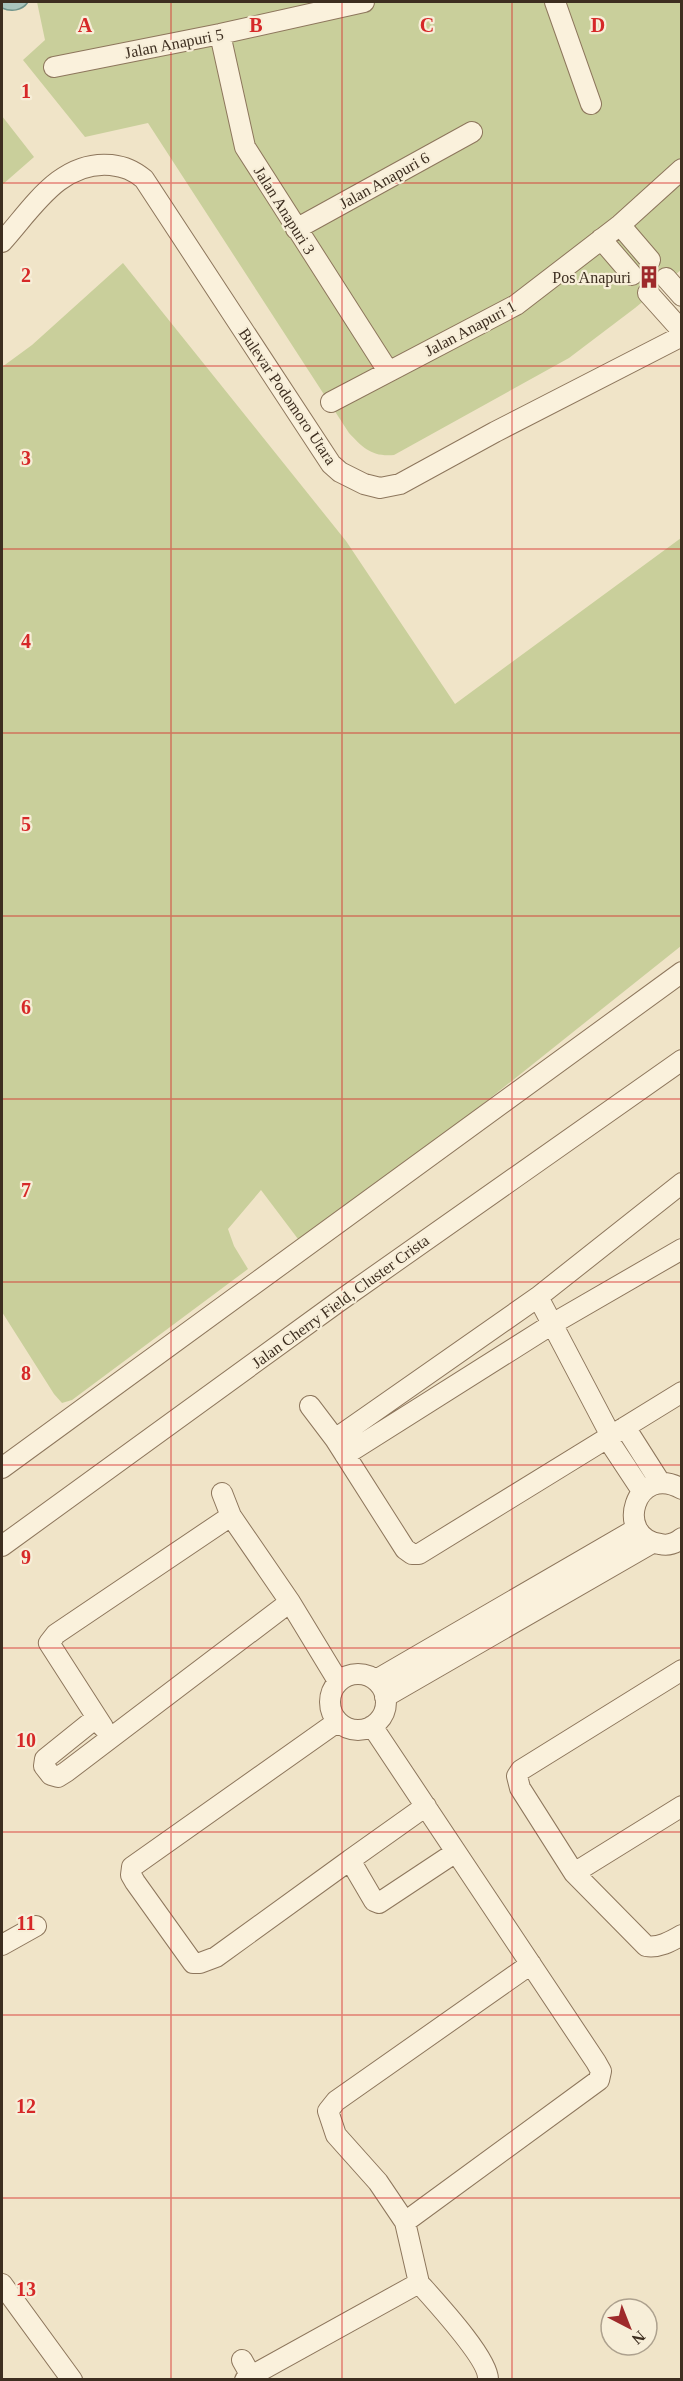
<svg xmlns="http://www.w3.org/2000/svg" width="683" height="2381" font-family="'Times New Roman',serif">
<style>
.green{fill:#c9cf9b}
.water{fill:#a9c4bc;stroke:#6f938a;stroke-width:1.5}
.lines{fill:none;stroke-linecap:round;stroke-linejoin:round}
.minor-casing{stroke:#8d765c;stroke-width:22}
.minor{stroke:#faf1dc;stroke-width:20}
.grid{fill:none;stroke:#d62828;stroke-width:1.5;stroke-opacity:0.55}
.labels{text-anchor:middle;stroke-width:4.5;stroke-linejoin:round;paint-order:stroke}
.street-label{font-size:16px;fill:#3d2e20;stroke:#f7eed8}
.poi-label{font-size:16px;fill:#3d2e20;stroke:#f7eed8;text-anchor:end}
.grid-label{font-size:20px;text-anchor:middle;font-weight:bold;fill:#d62828;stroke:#f7eed8;stroke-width:4.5;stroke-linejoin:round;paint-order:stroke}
</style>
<rect width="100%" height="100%" fill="#f0e4c8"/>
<path class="green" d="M37 2H681V270L635 308 569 358 394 455C372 457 363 448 349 433L148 123 85 137 23 60 45 40Z
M2 116 34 157 2 185Z
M123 263 346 541 455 704 681 538V946L469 1115 298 1239 261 1190 228 1229 234 1246 248 1269 72 1400 62 1403 54 1394 2 1312V367L32 345Z"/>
<path class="water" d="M2 2H28C22 11 11 12 2 8Z"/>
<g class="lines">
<g class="minor-casing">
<path id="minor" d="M555 2 591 104
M220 34 245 147 388 371
M54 67 220 34 364 2
M620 225 650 260
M296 229 472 132
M601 239 632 275
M2 242C32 209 60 160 111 165 125 167 133 170 144 179L331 464 340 472 364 484 380 488 400 484 495 432 682 336
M666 278 682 296
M648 293 682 331
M331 402 516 305 620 225 682 169
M538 1297 611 1436
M310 1406 335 1439 405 1549 412 1554H419L682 1392
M625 1427 660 1482
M607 1438 642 1491
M335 1439 538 1297 682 1183
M345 1455 554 1323 682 1249
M2 1468 682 972
M682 1489C635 1462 613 1537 660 1544 668 1546 676 1543 682 1538
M222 1493 231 1516 290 1602 338 1681
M2 1546 338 1302 682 1060
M682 1670 521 1770 517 1776 520 1788 574 1873 646 1946C659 1948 670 1942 682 1935
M330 1702a28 28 0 1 1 56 0a28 28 0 1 1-56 0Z
M376 1680 636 1529
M385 1697 652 1543
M96 1718 45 1759 44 1766 51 1775 58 1777 66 1772 290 1602
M337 1722 132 1867 131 1875 135 1882 193 1963H200L216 1957 350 1860 374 1901 379 1903 456 1852
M372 1726 596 2062 601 2071 599 2080 405 2222
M103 1727 49 1643 56 1634 231 1516
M350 1860 426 1806
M574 1873 682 1806
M2 1945 36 1926
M419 2283 405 2222 378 2182 336 2135 328 2111 336 2101 531 1964
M2 2284 72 2380
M242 2360 251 2376 245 2380
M252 2380 251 2376 419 2283C434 2300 490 2360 488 2380"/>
</g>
<use href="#minor" class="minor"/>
</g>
<path class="grid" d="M171 2V2380M342 2V2380M512 2V2380M2 183H682M2 366H682M2 549H682M2 733H682M2 916H682M2 1099H682M2 1282H682M2 1465H682M2 1648H682M2 1832H682M2 2015H682M2 2198H682"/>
<defs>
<g id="building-bare" transform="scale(1.8)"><path d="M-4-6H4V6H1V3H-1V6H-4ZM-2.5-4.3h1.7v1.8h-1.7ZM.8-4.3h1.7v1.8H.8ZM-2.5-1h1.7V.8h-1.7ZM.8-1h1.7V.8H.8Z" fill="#9e2a2b" stroke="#f7eed8" stroke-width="2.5" paint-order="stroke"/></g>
</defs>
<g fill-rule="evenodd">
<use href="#building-bare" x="649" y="277"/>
</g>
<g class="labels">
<g class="street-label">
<text transform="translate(174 43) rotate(-11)" y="6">Jalan Anapuri 5</text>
<text transform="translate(384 180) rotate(-29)" y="6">Jalan Anapuri 6</text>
<text transform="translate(285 210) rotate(58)" y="6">Jalan Anapuri 3</text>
<text transform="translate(470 328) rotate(-28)" y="6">Jalan Anapuri 1</text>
<text transform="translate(288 396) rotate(56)" y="6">Bulevar Podomoro Utara</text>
<text transform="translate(340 1301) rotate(-36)" y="6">Jalan Cherry Field, Cluster Crista</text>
</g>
<g class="poi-label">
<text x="631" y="283">Pos Anapuri</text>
</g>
</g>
<g class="grid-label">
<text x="85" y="32">A</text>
<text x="256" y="32">B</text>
<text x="427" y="32">C</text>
<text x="598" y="32">D</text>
<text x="26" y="98">1</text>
<text x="26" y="282">2</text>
<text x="26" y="465">3</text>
<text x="26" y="648">4</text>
<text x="26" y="831">5</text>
<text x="26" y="1014">6</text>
<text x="26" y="1197">7</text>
<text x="26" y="1380">8</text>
<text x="26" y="1564">9</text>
<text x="26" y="1747">10</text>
<text x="26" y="1930">11</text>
<text x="26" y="2113">12</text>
<text x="26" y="2296">13</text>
</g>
<rect width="683" height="2381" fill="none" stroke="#3d2e20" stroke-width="6"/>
<g transform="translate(629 2327) rotate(138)"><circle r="28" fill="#f7eed8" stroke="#ada18e" stroke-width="1.5"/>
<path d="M0-4.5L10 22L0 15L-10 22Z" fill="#9e2a2b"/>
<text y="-9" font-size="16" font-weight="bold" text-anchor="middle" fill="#3d2e20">N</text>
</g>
</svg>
